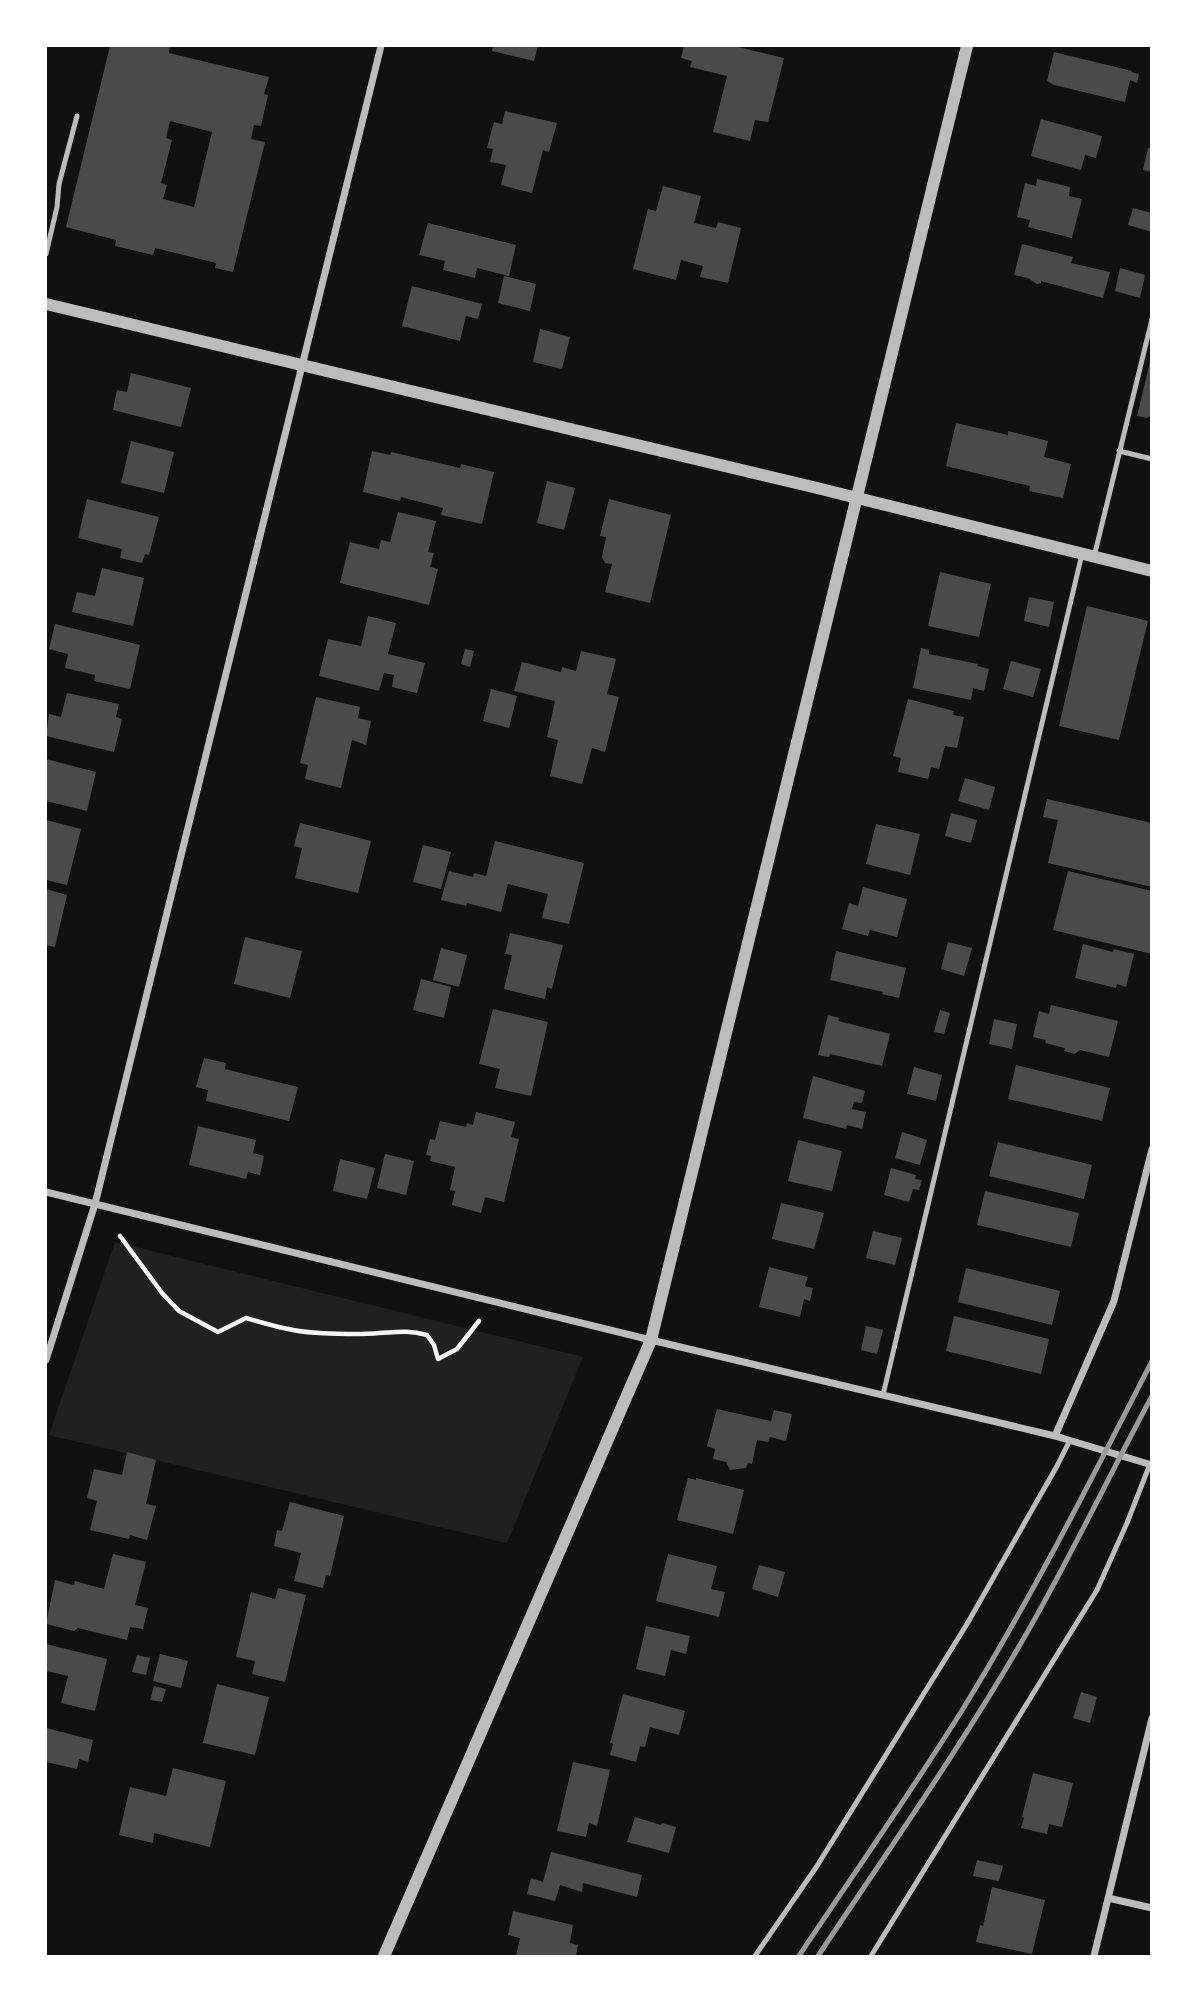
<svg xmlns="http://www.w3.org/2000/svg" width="1197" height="2002" font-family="Helvetica,sans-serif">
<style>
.green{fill:#202020}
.building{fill:#4a4a4a;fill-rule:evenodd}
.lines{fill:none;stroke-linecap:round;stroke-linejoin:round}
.path{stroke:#f5f5f5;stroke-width:4.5}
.service{stroke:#bcbcbc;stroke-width:5}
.minor{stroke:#bcbcbc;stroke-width:7}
.tertiary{stroke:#bcbcbc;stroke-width:12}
.rail{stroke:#9a9a9a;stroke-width:5}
</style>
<rect width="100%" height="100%" fill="#111"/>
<path class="green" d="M115 1242 583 1357 507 1543 49 1435Z"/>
<path class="building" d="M110 46H170L169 53 269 77 264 94 268 95 261 126 254 125 251 139 265 142 233 272 215 268 216 263 155 248 153 255 115 246 116 240 66 227ZM170 121 212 132 194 207 163 199 167 185 161 183 172 140 166 138Z
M493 46H538L534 61 492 51Z
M684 46H734L784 58 768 122 755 120 750 141 713 132 727 76 690 67 692 61 681 58Z
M1054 52 1132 71 1131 72 1139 74 1137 83 1130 80 1125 102 1054 85 1047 81Z
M505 111 557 123 549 152 543 150 532 193 501 185 506 165 490 162 493 149 487 148 494 122 502 124Z
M1041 119 1102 136 1096 158 1085 155 1081 170 1031 156Z
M1148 148H1152V172L1143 170Z
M1037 179 1070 187 1069 196 1082 199 1072 238 1028 227 1030 220 1017 217 1025 183 1036 186Z
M663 186 701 196 694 223 716 228 718 222 741 228 728 283 700 277 703 266 681 260 676 280 633 269 648 209 656 211Z
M1133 208 1152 213V232L1128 225Z
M428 223 516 245 509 276 477 268 475 278 443 270 445 261 419 255Z
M1022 244 1073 257 1071 263 1110 272 1103 298 1041 281V283L1037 284 1028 278 1014 275Z
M1120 268 1145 275 1140 298 1115 291Z
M504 276 536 284 530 311 498 303Z
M412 286 482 304 478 319 466 316 460 341 402 326Z
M540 329 570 337 562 369 533 362Z
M1150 362 1152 415 1147 418 1137 416Z
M131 373 191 388 181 427 113 410 117 390 127 392Z
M956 423 1008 435V431L1048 441 1044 457 1071 464 1063 498 1029 491 1030 486 946 466Z
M131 441 174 452 164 493 121 483Z
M372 451 390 455 391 452 460 468 461 464 494 472 482 524 441 515 443 508 401 497 400 501 363 492Z
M547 481 575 488 564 530 537 523Z
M87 499 159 517 149 555 145 554 142 563 120 558 122 549 78 538Z
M609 499 671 515 650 603 605 592 612 564 605 563 602 557 606 537 600 536Z
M398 512 436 521 428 552 434 553 430 567 438 569 429 605 340 583 350 542 379 549 381 540 390 542Z
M102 568 144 578 133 626 72 612 77 592 95 596Z
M940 572 991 584 979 637 928 626Z
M1029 597 1054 602 1049 627 1024 621Z
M1087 606 1148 621 1119 740 1059 726Z
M368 616 396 623 388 654 425 663 417 693 392 687 394 675 384 673 379 691 319 676 328 639 361 646Z
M55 624 140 645 130 689 94 681 95 675 65 668 68 654 49 649Z
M921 648 929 650V654L978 664 977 666 989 669 984 691 973 688 971 700 913 688Z
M465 649 474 651 470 667 461 664Z
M581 651 616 659 607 694 619 697 605 752 592 748 582 784 550 776 558 740 547 737 555 701 514 691 522 662 561 672 562 667 576 671Z
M1011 661 1041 669 1033 697 1003 689Z
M491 689 517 696 509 728 483 721Z
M67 693 119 704 116 717 122 719 114 752 46 736 49 714 61 717Z
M316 697 360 707 358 718 371 721 366 745 352 740 341 788 305 779 308 765 300 763Z
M908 699 954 711 953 715 964 717 957 748 945 746 939 769 931 767 928 779 898 772 901 758 893 756Z
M46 759 96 772 87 811 46 801Z
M965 778 995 787 989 810 958 801Z
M1047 799 1152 823V887L1048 863 1058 820 1043 817Z
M951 813 977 820 971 843 945 836Z
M46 820 81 829 67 885 46 880Z
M300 823 371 841 358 893 295 878 302 848 294 846Z
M876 824 920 834 910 875 866 864Z
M495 841 584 863 569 924 542 918 548 894 508 884 501 912 467 903 466 906 441 900 449 871 473 877 474 873 486 876Z
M423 845 451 852 441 889 413 882Z
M1068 871 1152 891V954L1053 930Z
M863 887 907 899 897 937 870 930 868 936 842 929 849 903 858 906Z
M46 889 67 895 55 947 46 945Z
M510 933 563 945 552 989 547 987 545 999 504 989 512 955 505 954Z
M245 937 302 951 290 998 234 984Z
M948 942 972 948 964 976 941 969Z
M1083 944 1113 952 1114 949 1134 954 1126 987 1117 984 1116 988 1075 978Z
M441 948 467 955 459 987 433 980Z
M836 951 906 968 899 998 882 994 883 992 830 980Z
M421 979 451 987 444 1018 413 1010Z
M1051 1005 1118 1021 1109 1057 1080 1050 1075 1054 1064 1051 1065 1048 1045 1043 1046 1040 1033 1037 1039 1011 1049 1014Z
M493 1009 548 1022 531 1096 495 1088 500 1069 479 1064Z
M940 1010 950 1013 944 1034 934 1032Z
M828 1015 839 1018 838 1021 890 1034 882 1066 830 1054 829 1057 818 1055Z
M994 1019 1017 1024 1012 1049 989 1044Z
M204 1058 226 1063 225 1069 298 1087 289 1121 206 1101 208 1090 196 1087Z
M1016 1065 1110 1088 1102 1121 1008 1099Z
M914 1067 942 1075 936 1101 907 1094Z
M813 1076 865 1091 862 1103 854 1102 852 1109 866 1112 862 1129 847 1125 846 1129 803 1118Z
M476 1112 515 1122 511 1137 519 1139 504 1202 485 1197 481 1213 452 1205 455 1191 450 1190 455 1167 430 1161 431 1156 426 1155 430 1139 435 1140 440 1121 466 1127 467 1123 473 1125Z
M198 1126 256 1140 253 1153 264 1156 260 1175 248 1172 246 1179 189 1165Z
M902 1132 927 1140 920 1165 895 1158Z
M798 1140 842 1151 832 1191 788 1181Z
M998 1142 1092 1165 1084 1199 989 1176Z
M385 1154 414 1161 406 1195 377 1188Z
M340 1159 375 1168 367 1199 333 1191Z
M891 1168 916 1175 915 1179 922 1180 919 1190 913 1189 909 1202 884 1195Z
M985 1191 1079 1213 1071 1247 977 1225Z
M781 1203 824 1213 814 1249 772 1239Z
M873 1231 902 1238 895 1265 866 1258Z
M769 1267 808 1277 805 1286 813 1288 810 1301 804 1299 800 1317 759 1307Z
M966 1268 1060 1291 1052 1325 958 1302Z
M954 1316 1049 1339 1041 1374 946 1351Z
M866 1326 883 1330 877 1354 861 1350Z
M717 1409 771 1421 774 1410 792 1414 786 1441 770 1437 768 1442 757 1440 752 1464 748 1463 746 1468 730 1470 726 1462 713 1459 715 1449 707 1446Z
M127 1452 156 1460 146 1504 156 1506 147 1540 130 1535 129 1539 90 1530 97 1501 87 1498 94 1469 122 1475Z
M688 1478 696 1480V1478L744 1490 733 1534 677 1520Z
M290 1502 344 1516 330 1576 326 1575 323 1588 294 1581 301 1553 274 1546 277 1530 282 1531Z
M113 1554 146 1562 135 1605 148 1608 143 1629 130 1627 127 1640 78 1628 74 1631 46 1624 55 1580 74 1585 75 1581 104 1589Z
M668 1554 717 1566 711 1589 725 1592 719 1617 656 1601Z
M759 1565 785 1572 778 1597 752 1589Z
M278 1588 306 1595 285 1682 252 1674 255 1661 236 1657 251 1592 275 1599Z
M646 1626 690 1636 686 1654 671 1650 665 1676 636 1669Z
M46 1644 107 1659 95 1711 61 1703 68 1676 46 1671Z
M160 1654 188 1661 181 1688 153 1681Z
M137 1655 150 1658 146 1675 132 1672Z
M217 1684 269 1697 255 1755 203 1743Z
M154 1686 166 1689 162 1702 150 1700Z
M1081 1692 1097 1697 1090 1723 1073 1718Z
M623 1694 685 1711 679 1735 650 1727 645 1747 640 1746 636 1762 610 1755 613 1744 610 1743Z
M46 1728 93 1740 88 1762 79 1759 77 1769 46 1762Z
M573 1762 610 1770 597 1826 589 1823 586 1837 557 1831Z
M173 1768 226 1781 210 1847 154 1833 153 1843 119 1835 130 1787 166 1796Z
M1033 1773 1073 1783 1062 1827 1049 1824 1047 1834 1021 1828 1024 1818 1022 1817Z
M635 1817 661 1825 662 1823 676 1827 669 1853 627 1842Z
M551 1852 642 1875 637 1897 583 1883 582 1892 560 1885 555 1901 527 1894 531 1878 543 1882Z
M977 1860 1003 1866 999 1881 973 1876Z
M992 1887 1045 1900 1032 1954 976 1942 980 1925 983 1926Z
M513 1911 573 1925 570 1943 578 1945 576 1956H516L520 1938 508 1935Z"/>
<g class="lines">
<path class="path" d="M120 1236 162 1293 179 1311 218 1332 246 1318C270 1325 294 1332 319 1333 339 1334 360 1335 379 1333 398 1332 408 1330 427 1335L434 1345 438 1359 457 1349 479 1321"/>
<path class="service" d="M46 254 57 207 59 184 77 116
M1119 451 1152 459
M1094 557 1152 319
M883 1395 1082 554
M755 1956 817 1866 967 1624 1057 1466 1070 1440
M871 1956 1097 1590 1127 1523 1150 1464"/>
<path class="minor" d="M46 1192 651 1340 1055 1436 1152 1465
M46 1360 95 1204 381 46
M1055 1436 1114 1301 1152 1149
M1108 1898 1152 1908
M1094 1956 1152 1718"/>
<path class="tertiary" d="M46 304 813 487 1152 571
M384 1956 651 1340 967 46"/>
<path class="rail" d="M799 1956C853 1875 909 1795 961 1712 1031 1599 1091 1480 1152 1361
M818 1956C889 1849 964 1743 1028 1631 1072 1554 1110 1474 1152 1396"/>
</g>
<rect width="1197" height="2002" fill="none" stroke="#ffffff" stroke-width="94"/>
</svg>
